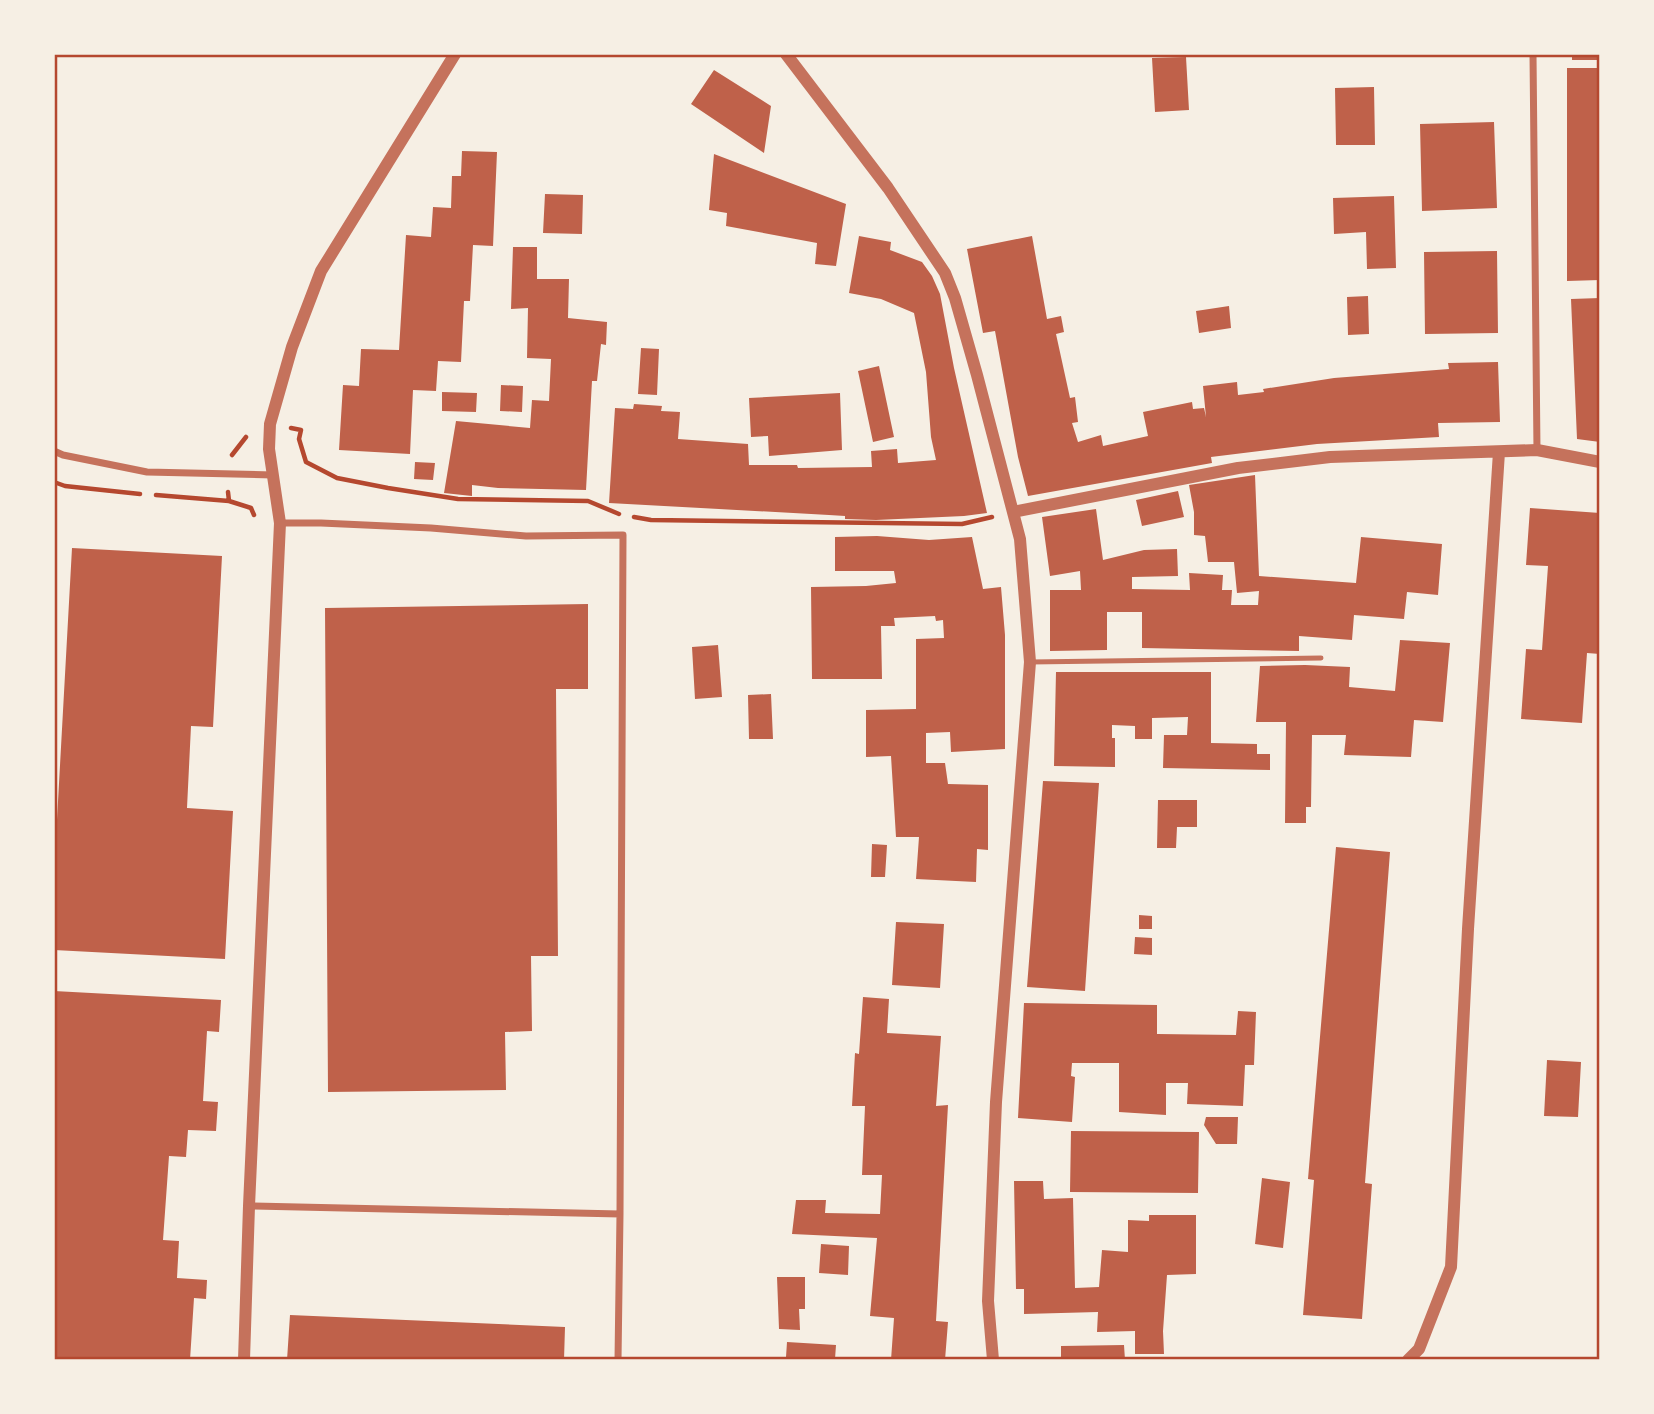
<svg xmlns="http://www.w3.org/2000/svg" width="1654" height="1414" font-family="'PT Serif',serif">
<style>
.building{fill:#bf614a}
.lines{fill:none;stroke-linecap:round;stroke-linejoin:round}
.path{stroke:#b5482f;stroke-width:4.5}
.service{stroke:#c5725c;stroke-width:5}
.minor{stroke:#c5725c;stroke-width:7}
.tertiary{stroke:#c5725c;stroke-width:12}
.neatline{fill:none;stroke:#b5482f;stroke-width:2.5}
</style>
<rect width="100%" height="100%" fill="#f6efe4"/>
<path class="building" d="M1572 54H1600V60H1572Z
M1186 57 1189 110 1155 112 1152 58Z
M1567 68H1600V280L1567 281Z
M714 70 771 106 764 153 691 104Z
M1374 87 1375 145H1336L1335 88Z
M1494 122 1497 208 1422 211 1420 124Z
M462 151 497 152 493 246 473 245 470 301H464L461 362 438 361 436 391 413 390 410 454 339 450 343 385 359 386 361 349 399 350 406 235 431 237 433 207 451 208 452 176H461Z
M714 154 846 204 836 266 815 264 817 243 726 226 727 213 709 210Z
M545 194 583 195 582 234 543 233Z
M1394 196 1396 268 1367 269 1366 232 1334 234 1333 198Z
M859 236 891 242 890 250 922 262 932 276 940 294 954 368 987 513 964 516 876 520 845 519V516L829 515 609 503 615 408 633 409 634 404 662 406 661 411 680 412 678 439 748 444 749 465H797L798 468 872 467 871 451 897 449 898 463 936 460 931 437 926 372 914 313 881 299 849 293Z
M1032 236 1047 319 1061 316 1064 332 1056 334 1070 398 1075 397 1078 422 1072 423 1078 442 1101 435 1103 446 1148 436 1143 412 1192 402 1193 409 1204 408 1206 417 1203 386 1237 382 1238 395 1264 392 1263 389 1334 378 1449 369 1448 363 1498 362 1500 422 1438 423 1439 437 1317 444 1211 457 1212 463 1028 496 1018 457 995 331 983 333 967 249Z
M513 247H537V279H569L568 318 607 322 606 345 601 344 597 381H592L586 490 498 488 472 485V496L444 493 456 421 530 428 532 400 549 401 551 359 527 358 528 308 511 309Z
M1497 251 1498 333 1425 334 1424 252Z
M1368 296 1369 334 1348 335 1347 297Z
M1600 298V442L1577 439 1571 299Z
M1229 306 1231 328 1199 333 1196 311Z
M641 348 659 349 657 395 638 394Z
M879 366 894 437 873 442 858 371Z
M501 385 523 386 522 412 500 411Z
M442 392 477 393 476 412 442 411Z
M840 393 842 450 769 456 768 436 751 437 749 398Z
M415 462 435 463 433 480 414 479Z
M1255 475 1259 576 1356 583 1361 537 1442 544 1438 595 1407 592 1404 619 1354 615 1352 640 1299 636V651L1142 648V612H1107V650L1050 651V590H1081L1080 571 1050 576 1042 517 1096 509 1103 560 1144 550 1177 549 1178 576 1132 577V589L1190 590 1189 573 1223 575 1222 590H1232L1231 605H1258L1259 591 1237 593 1234 562H1208L1205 536 1194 535V512L1189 485Z
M1178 491 1184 517 1142 526 1136 500Z
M1530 508 1600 513V654L1587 653 1582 723 1521 719 1526 649 1542 650 1548 566 1526 565Z
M877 536 929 540 972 537 983 589 1001 587 1005 635V749L951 752 950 732 926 733V763H945L948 784 988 785V850L977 849 976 882 916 879 919 837H896L891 756 866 757V710L916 709V639L944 638 943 620 936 621 935 616 894 618 895 626H881L882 679H812L811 587 866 586 896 583 894 571H835V537Z
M72 548 222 556 213 727 191 726 187 808 233 811 225 959 54 950V874Z
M588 604V689H556L558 956H531L532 1031 505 1032 506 1090 328 1092 325 608Z
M1400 640 1450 643 1443 722 1414 720 1411 757 1344 755 1346 735H1312L1311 807H1306V823H1285L1286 722H1256L1260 666 1305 665 1350 667 1349 687 1395 691Z
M718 645 722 697 695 699 692 647Z
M1056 672H1211V743L1257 744V754H1270V770L1163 768 1164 735H1187L1188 717 1152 718V739H1135V726L1112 725V738H1115V767L1054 766Z
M771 694 773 739H749L748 695Z
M1043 781 1099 783 1085 991 1027 987Z
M1158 800H1197V827H1177L1176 848H1157Z
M872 844 887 845 885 877H871Z
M1336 847 1390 852 1365 1183 1372 1184 1362 1319 1303 1315 1314 1180 1308 1179Z
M1139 915 1152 916V929H1139Z
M896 922 944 924 940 988 892 985Z
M1135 937 1152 938V955L1134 954Z
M54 991 221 1000 219 1032 207 1031 203 1101 218 1102 216 1131 188 1130 186 1157 169 1156 163 1240 179 1241 177 1278 207 1280 206 1299 194 1298 190 1360H54Z
M863 997 889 999 887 1033 941 1036 936 1106 948 1105 936 1321 948 1322 945 1360H891L894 1318 870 1316 877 1238 792 1234 796 1200H826L825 1213 880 1214 882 1175H862L865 1106H852L855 1053 859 1054Z
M1024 1003 1157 1005V1034L1236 1035 1238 1011 1256 1012 1254 1065H1245L1243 1106 1187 1104 1188 1083H1166V1115L1119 1112V1063H1072L1071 1076 1075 1077 1072 1122 1018 1118Z
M1547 1060 1581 1062 1578 1117 1544 1116Z
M1206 1117H1238L1237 1144H1216L1204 1125Z
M1071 1131 1199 1132 1198 1193 1070 1192Z
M1262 1178 1290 1182 1283 1248 1255 1244Z
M1014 1181H1043L1044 1199 1073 1198 1075 1288 1099 1287 1102 1250 1128 1252V1220L1149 1221V1215H1196V1274L1167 1275 1163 1331 1164 1354H1135V1331L1097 1332 1098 1312 1024 1314V1289H1016Z
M821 1244 849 1246 848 1275 819 1273Z
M777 1277H805V1309H799L800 1330 779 1329Z
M290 1315 565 1327 564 1360H287Z
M787 1342 836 1345 835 1359 806 1358V1360H777V1358L786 1357Z
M1124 1345 1125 1360H1061V1346Z"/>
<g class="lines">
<path class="path" d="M291 428 301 430 299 439 306 462 337 478 388 488 458 499 588 501 619 514
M232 455 246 437
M54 482 65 486 140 494
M156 495 229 501 228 492
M229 501 251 508 254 515
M634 517 651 520 962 524 992 517"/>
<path class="service" d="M1030 662 1321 658"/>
<path class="minor" d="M1533 54 1537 450
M54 451 63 455 147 472 273 475
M280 523H321L431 528 526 536 623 535 620 1214 618 1360
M249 1206 620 1214"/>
<path class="tertiary" d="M786 54 888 188 945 273 955 298 977 375 1020 539 1030 662 996 1102 988 1301 993 1360
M1013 512 1238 468 1330 457 1537 450 1600 462
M244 1360 249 1206 280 523 269 449 270 424 292 347 321 271 455 54
M1408 1360 1419 1349 1451 1267 1468 929 1499 452"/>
</g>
<rect width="1654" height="1414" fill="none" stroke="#f6efe4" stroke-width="112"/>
<rect x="56" y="56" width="1542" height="1302" class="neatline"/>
</svg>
